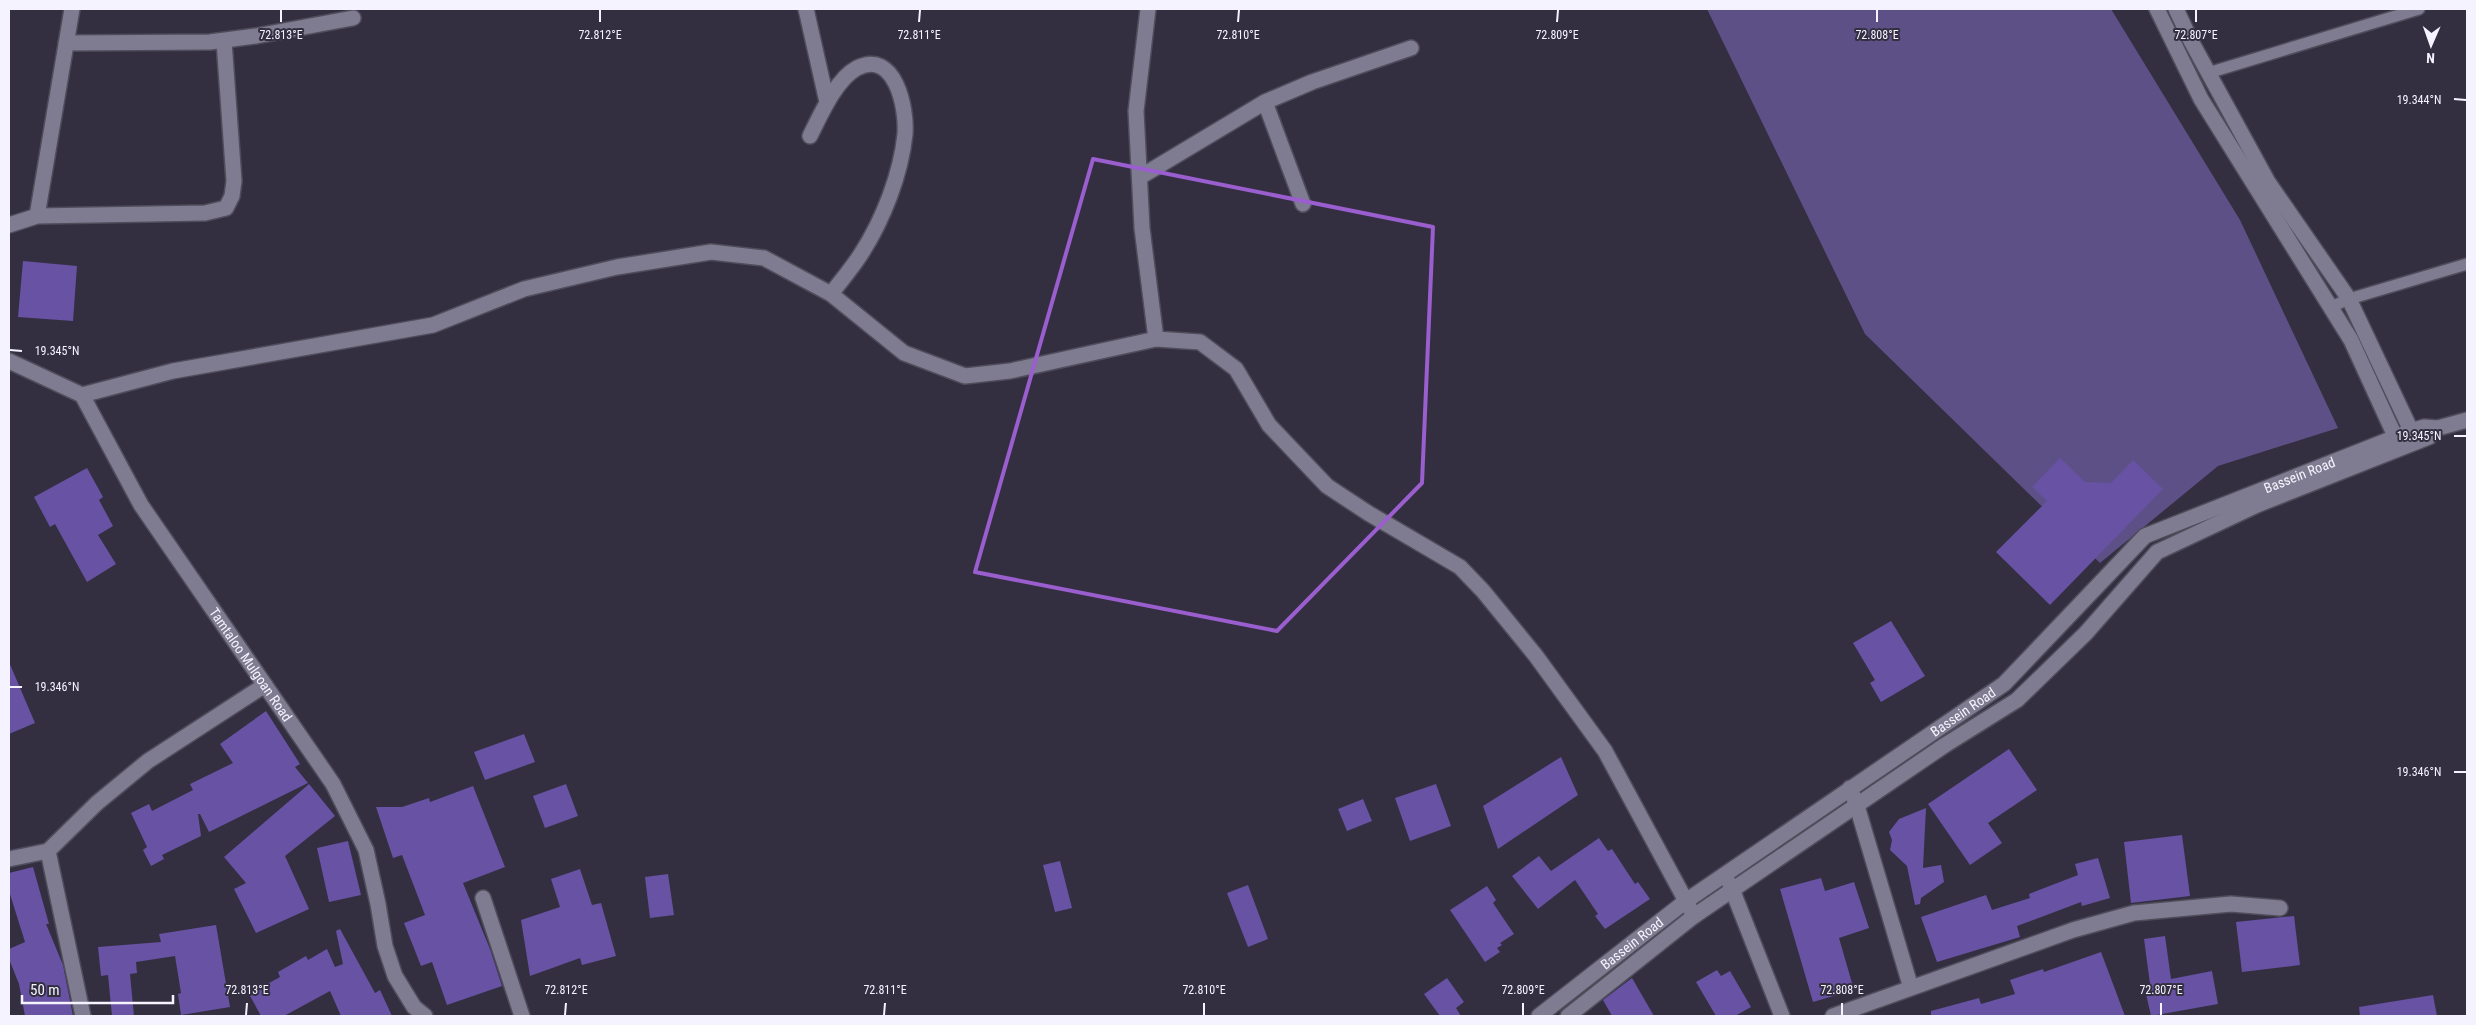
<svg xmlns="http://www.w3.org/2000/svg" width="2476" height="1025" font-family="'Roboto Condensed',sans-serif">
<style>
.green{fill:#5d5087}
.building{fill:#6752a3}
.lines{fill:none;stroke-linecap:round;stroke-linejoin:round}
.lane-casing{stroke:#4f4c5b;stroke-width:14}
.street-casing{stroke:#4f4c5b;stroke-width:18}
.secondary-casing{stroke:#4f4c5b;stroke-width:18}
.lane{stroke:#7f7b90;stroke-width:11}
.street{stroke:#7f7b90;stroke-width:15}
.secondary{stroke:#7f7b90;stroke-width:15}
.marked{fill:none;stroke:#9a5ecf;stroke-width:4;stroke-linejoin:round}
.ticks{fill:none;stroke:#f5f3ff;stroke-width:2}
.labels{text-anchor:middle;stroke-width:4;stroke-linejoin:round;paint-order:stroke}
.street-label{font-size:14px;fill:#f5f3ff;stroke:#332f41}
.ticks-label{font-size:12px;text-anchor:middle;fill:#f5f3ff;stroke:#332f41;stroke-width:4;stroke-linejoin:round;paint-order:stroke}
</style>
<rect width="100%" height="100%" fill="#332f41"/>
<path class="green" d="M1707 9H2111L2240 220 2338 428 2218 466 2100 563 1865 334Z"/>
<path class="building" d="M23 261 77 266 73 321 18 317Z
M2060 458 2085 482 2111 483 2133 460 2163 489 2050 605 1996 552 2047 501 2032 487Z
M87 468 103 497 99 500 113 526 98 535 116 564 87 582 55 524 50 527 34 497Z
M1891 621 1925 676 1881 702 1870 683 1875 680 1853 643Z
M9 662 35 723 9 734Z
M266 711 300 764 295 767 308 783 209 832 200 814H198L201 836 162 855 164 859 151 866 143 850 147 847 131 813 149 804 152 811 193 790 190 784 233 763 220 744Z
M524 734 535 762 485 780 474 752Z
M2009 749 2037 790 1988 823 2002 843 1970 865 1928 804Z
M1561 757 1578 795 1498 849 1483 806Z
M309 784 335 816 285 856 309 909 256 933 234 889 246 883 224 857Z
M566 784 578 816 545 828 533 796Z
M1436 784 1451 826 1410 841 1395 798Z
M473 786 505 867 463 883 490 949 502 986 447 1005 432 962 421 966 404 923 425 915 402 855 393 858 376 807H402L429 798 430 802Z
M1363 799 1372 821 1347 831 1338 809Z
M1926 808 1923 868 1941 865 1944 882 1921 898 1920 904 1915 905 1907 866 1890 850 1892 840 1889 832 1899 819Z
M2182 835 2190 896 2131 903 2124 842Z
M1599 838 1608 851 1612 849 1635 884 1638 882 1650 899 1605 929 1595 916 1598 914 1575 880 1538 909 1512 876 1539 856 1551 871Z
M348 841 361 895 329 902 317 848Z
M2098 858 2110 898 2082 906 2081 902 2017 926 2020 937 1937 962 1921 917 1986 895 1992 910 2030 898 2029 894 2078 875 2075 864Z
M1060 861 1072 908 1055 912 1043 865Z
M33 867 49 924H46L63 965 73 1016H25L19 984 9 959V949L25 942 9 891V873Z
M580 869 592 905 601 903 616 956 582 965 580 958 530 976 521 920 560 907 551 879Z
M668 874 674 915 650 918 645 877Z
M1821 878 1825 891 1854 882 1869 928 1839 938 1854 990 1813 1002 1780 889Z
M1248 885 1268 939 1248 947 1227 893Z
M1487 886 1496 900 1493 903 1514 934 1500 943 1502 945 1497 948 1500 952 1485 962 1450 910Z
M2294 916 2300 965 2242 972 2236 922Z
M216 925 230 1007 181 1015 178 994 181 993 175 956 136 962 137 973 130 974 134 1016H112L108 975 101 976 98 947 161 942 159 934Z
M340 929 375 993 380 990 392 1016H341L330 991 284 1016H261L249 994 280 977 278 972 306 956 308 960 327 949 335 967 343 964 336 931Z
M2165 936 2171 979 2212 971 2218 1004 2151 1016 2144 985 2150 984 2144 939Z
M2101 952 2125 1016H1931V1011L1979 998 1981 1004 2015 994 2010 980 2043 969 2044 972Z
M1717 970 1721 976 1730 971 1751 1007 1735 1016H1716L1696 982Z
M1447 978 1464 1002 1456 1008 1461 1016H1440L1424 994Z
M1632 978 1654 1016H1612L1603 1000Z
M2433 995 2437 1016H2360L2359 1007Z"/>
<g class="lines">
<g class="lane-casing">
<path id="lane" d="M2208 73 2419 9
M2331 307 2349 299 2467 264"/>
</g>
<g class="street-casing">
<path id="street" d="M806 9 827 102
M1148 9 1136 111 1142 228 1156 339
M66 43 210 42 256 36 353 18
M1265 102 1303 204
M810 136C820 116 836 79 857 68 895 49 907 108 905 134 901 174 883 220 861 254 852 268 841 281 831 294
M1140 177 1265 102 1312 82 1411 48
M37 216 205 213 226 208 232 196 234 181 224 41
M9 225 37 216 72 9
M82 395 173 371 433 325 524 289 617 267 711 252 764 258 831 294 904 353 965 376 1010 371 1156 339 1200 342 1236 369 1269 425 1327 486 1368 513 1460 567 1483 591 1536 656 1605 751 1694 916
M1850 788 1857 806 1911 988
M48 851 83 1016
M9 859 48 851 97 803 148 761 265 685
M483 898 522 1016
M1833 1016 2073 930 2134 913 2231 904 2280 908"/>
</g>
<g class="secondary-casing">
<g id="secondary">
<path d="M2157 9 2201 99 2351 340 2400 447"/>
<path d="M2176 9 2191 41 2268 182 2349 299 2415 439"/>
<path id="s1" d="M9 361 82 395 141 505 333 784 366 850 378 904 385 946 395 976 414 1007 425 1016"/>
<path d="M1730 884 1782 1016"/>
<path id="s2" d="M1539 1016 1686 901 2004 684 2145 536 2411 431 2424 427 2438 428 2467 420"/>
<path d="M1568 1016 1694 916 1945 745 2017 700 2086 633 2157 552 2257 505 2429 437 2438 428"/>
</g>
</g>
<use href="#lane" class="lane"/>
<use href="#street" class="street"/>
<use href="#secondary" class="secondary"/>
</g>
<path class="marked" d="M1093 159 1433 227 1422 483 1277 631 975 572Z"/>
<path class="ticks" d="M281 22V10M600 22V10M919 22 920 10M1238 22 1239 10M1557 22 1558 10M1877 22V10M2196 22V10M2454 99 2466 100M10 350 22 351M2454 436H2466M10 687H22M2454 772H2466M246 1015 247 1003M565 1015 566 1003M884 1015 885 1003M1204 1015V1003M1523 1015V1003M1842 1015V1003M2161 1015V1003"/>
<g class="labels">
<g class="street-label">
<text dy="5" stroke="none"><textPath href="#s2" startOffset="942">Bassein Road</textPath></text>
<text dy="5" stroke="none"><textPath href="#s1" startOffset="399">Tamtaloo Mulgoan Road</textPath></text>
<text dy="5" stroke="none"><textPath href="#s2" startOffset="522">Bassein Road</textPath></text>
<text dy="5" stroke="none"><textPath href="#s2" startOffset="118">Bassein Road</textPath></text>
</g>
</g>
<g class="ticks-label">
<text x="281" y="39">72.813°E</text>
<text x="600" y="39">72.812°E</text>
<text x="919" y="39">72.811°E</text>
<text x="1238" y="39">72.810°E</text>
<text x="1557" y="39">72.809°E</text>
<text x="1877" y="39">72.808°E</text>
<text x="2196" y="39">72.807°E</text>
<text x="2419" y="104">19.344°N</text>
<text x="57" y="355">19.345°N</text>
<text x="2419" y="440">19.345°N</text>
<text x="57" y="691">19.346°N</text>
<text x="2419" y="776">19.346°N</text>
<text x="247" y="994">72.813°E</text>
<text x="566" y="994">72.812°E</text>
<text x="885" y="994">72.811°E</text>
<text x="1204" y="994">72.810°E</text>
<text x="1523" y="994">72.809°E</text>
<text x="1842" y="994">72.808°E</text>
<text x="2161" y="994">72.807°E</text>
</g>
<rect width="2476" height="1025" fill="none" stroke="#f5f3ff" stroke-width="20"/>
<g transform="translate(2431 45) rotate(182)" stroke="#332f41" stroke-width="4" paint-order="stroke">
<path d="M0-4L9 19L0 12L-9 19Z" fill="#f5f3ff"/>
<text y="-8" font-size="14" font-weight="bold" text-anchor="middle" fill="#f5f3ff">N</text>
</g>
<path d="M22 995v8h151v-8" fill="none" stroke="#f5f3ff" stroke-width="2.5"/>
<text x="30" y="995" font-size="15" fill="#f5f3ff" stroke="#332f41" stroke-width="4" paint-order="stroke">50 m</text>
</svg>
